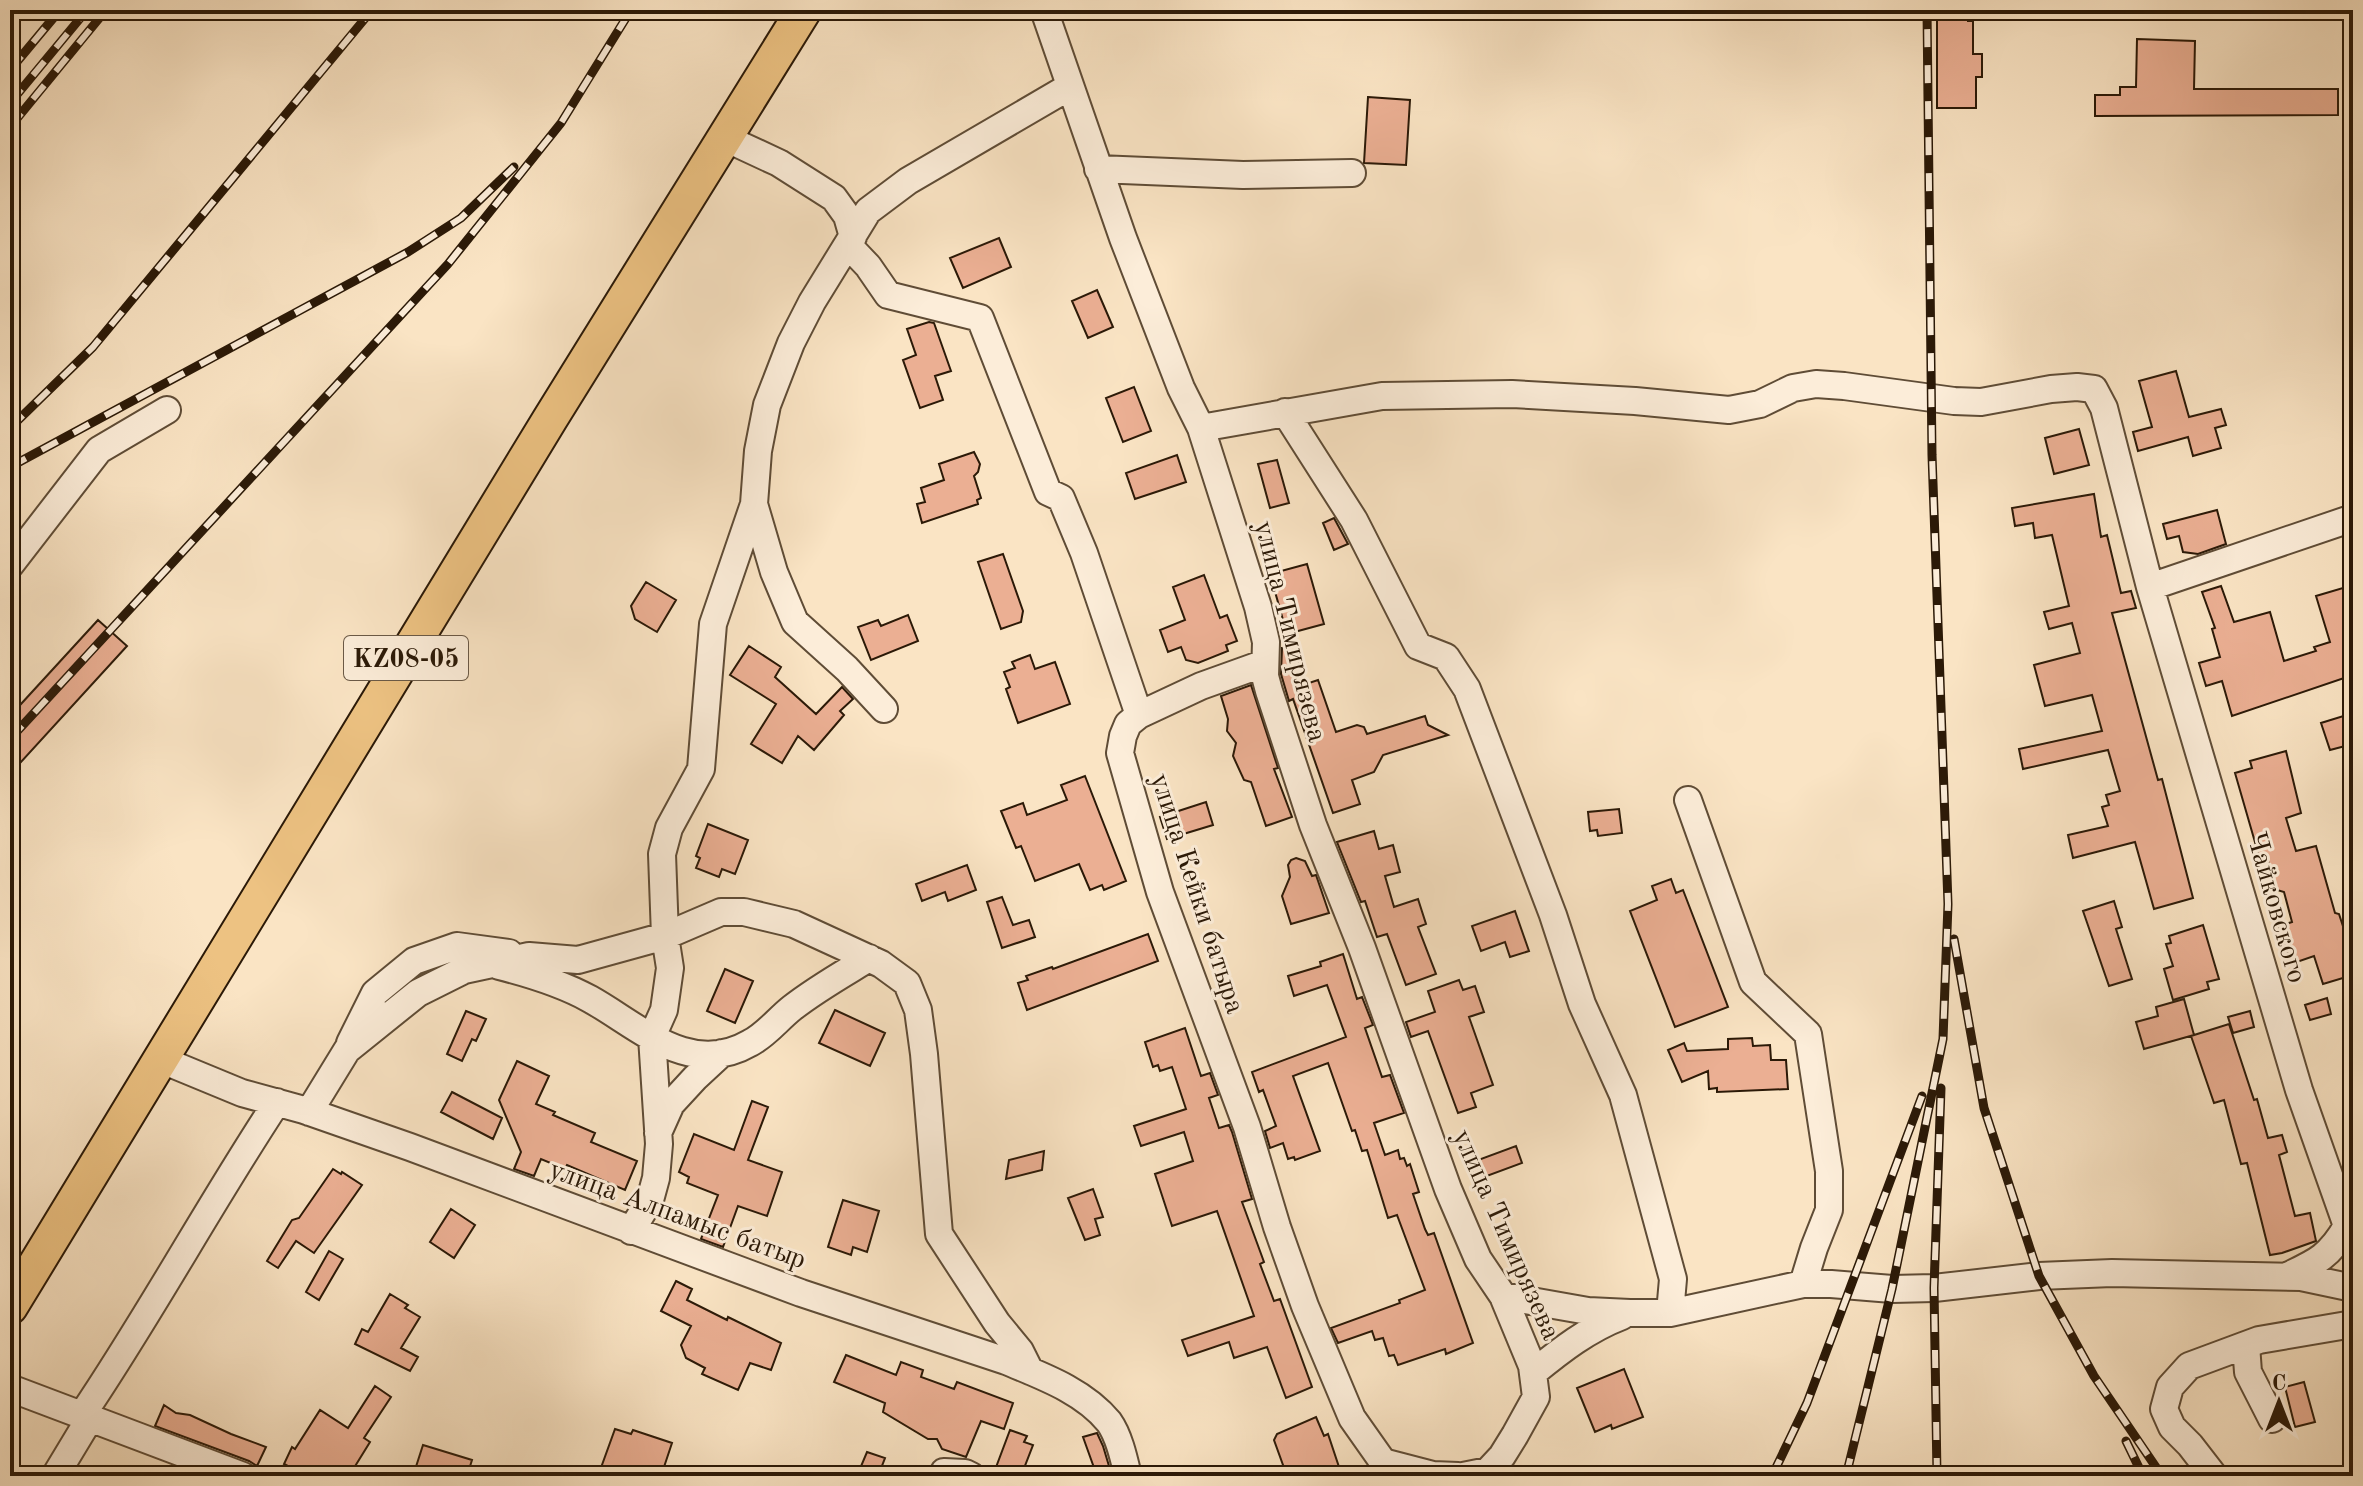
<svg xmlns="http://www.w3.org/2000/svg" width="2363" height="1486" font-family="'Old Standard TT',serif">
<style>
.building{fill:#ebaf93;stroke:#2b1907;stroke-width:2}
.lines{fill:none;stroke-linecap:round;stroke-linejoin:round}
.minor-casing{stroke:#5f4c36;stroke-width:30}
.major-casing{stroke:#2b1907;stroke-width:38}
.minor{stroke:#fcedd9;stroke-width:26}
.major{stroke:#edc282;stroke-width:34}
.rail-casing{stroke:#2b1907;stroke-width:9}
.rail{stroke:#fcedd9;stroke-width:6;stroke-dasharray:18;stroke-linecap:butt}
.labels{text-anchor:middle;stroke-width:6;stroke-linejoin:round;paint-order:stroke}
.shield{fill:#fcedd9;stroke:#6a5946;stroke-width:2}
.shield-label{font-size:26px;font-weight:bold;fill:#2b1907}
.street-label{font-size:28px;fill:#2b1907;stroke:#fcedd9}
</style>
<rect width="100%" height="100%" fill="#fae4c4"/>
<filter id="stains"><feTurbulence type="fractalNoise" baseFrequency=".0025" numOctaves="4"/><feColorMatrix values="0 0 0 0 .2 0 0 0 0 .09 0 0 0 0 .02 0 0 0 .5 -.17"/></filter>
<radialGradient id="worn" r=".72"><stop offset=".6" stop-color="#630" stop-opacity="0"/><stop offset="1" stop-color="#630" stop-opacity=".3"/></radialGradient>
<path class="building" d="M1937 10H1968V21H1973V54H1982V77H1976V108H1937Z
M2137 39 2195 41 2194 89H2338V115L2095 116V95H2120V87H2136Z
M1368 97 1410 100 1406 165 1364 163Z
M999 238 1011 267 963 288 950 258Z
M1097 290 1113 327 1088 338 1072 301Z
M929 322 934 323 951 371 935 376 943 400 920 408 903 360 916 355 907 329Z
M2176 371 2189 417 2221 409 2226 425 2215 428 2221 448 2193 456 2188 437 2138 451 2133 432 2152 427 2139 381Z
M1134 387 1151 431 1123 442 1106 398Z
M2079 429 2089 465 2054 474 2045 438Z
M974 452 980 464 978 472 974 476 981 498 977 500 978 504 922 523 917 504 925 502 921 488 944 480 939 464Z
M1177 455 1186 482 1135 499 1126 473Z
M1277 460 1289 503 1270 508 1258 464Z
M2094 494 2101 537 2107 535 2121 593 2131 591 2136 608 2112 613 2158 780 2162 779 2193 898 2154 909 2135 842 2073 858 2068 835 2108 826 2102 807 2109 805 2106 795 2120 791 2108 750 2023 769 2019 749 2102 731 2092 695 2045 706 2034 665 2080 653 2072 623 2049 629 2044 612 2069 606 2052 535 2035 538 2033 523 2015 526 2012 508Z
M2217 510 2226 544 2198 554 2183 552 2179 536 2167 539 2163 524Z
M1334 518 1348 544 1334 550 1323 523Z
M1003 554 1023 611 1021 622 1001 629 978 562Z
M1307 564 1324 624 1287 634 1270 574Z
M1204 575 1220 618 1227 615 1237 641 1226 645 1228 651 1198 663 1186 660 1181 647 1168 652 1160 630 1185 620 1173 587Z
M646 582 676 600 657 632 635 619 631 606Z
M2353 585V675L2232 716 2222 681 2206 686 2199 663 2220 657 2212 629 2215 628 2202 592 2221 586 2234 622 2270 612 2284 661 2316 651 2314 647 2330 642 2316 596Z
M908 615 918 641 871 660 858 627 878 620 881 626Z
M98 620 127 646 10 774V716Z
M749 646 781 667 775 677 816 714 842 687 853 699 840 711 844 715 814 750 798 736 782 763 751 744 776 704 730 675Z
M1298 647 1300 686 1318 680 1336 732 1357 725 1364 727 1367 734 1425 716 1428 725 1448 735 1383 755 1374 772 1352 780 1360 804 1333 813 1293 699 1289 701 1281 674 1282 648Z
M1030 655 1035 669 1055 662 1070 704 1018 723 1006 689 1010 687 1004 672 1015 668 1012 662Z
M1251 685 1278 768 1274 769 1292 817 1266 826 1251 782 1244 780 1233 756 1236 743 1227 731 1228 719 1221 696Z
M2353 713V744L2330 750 2321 723Z
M2286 751 2301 813 2286 818 2296 851 2316 846 2335 913 2339 914 2353 957V975L2323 984 2314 956 2291 964 2279 926 2292 922 2284 892 2277 890 2266 854 2259 856 2235 773 2252 768 2250 761Z
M1085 776 1126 881 1104 890 1102 885 1090 890 1079 864 1035 881 1021 846 1016 848 1001 811 1023 803 1027 815 1067 800 1061 785Z
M1206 802 1213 825 1167 839 1160 817Z
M1619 809 1622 833 1598 836 1597 830 1590 831 1588 812Z
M708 824 748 840 735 874 722 869 719 877 696 868 700 858 696 856Z
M1374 831 1379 849 1393 845 1400 872 1385 876 1394 907 1418 899 1426 924 1418 927 1436 974 1406 985 1387 934 1377 937 1365 901 1361 902 1337 842Z
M1296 858 1305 861 1312 876 1316 875 1329 913 1291 924 1282 896 1290 877 1288 865 1291 860Z
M967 865 976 890 948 901 945 892 922 901 916 884Z
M1671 879 1676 893 1683 890 1728 1007 1675 1027 1630 911 1657 900 1652 886Z
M1002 897 1013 925 1029 920 1035 937 1002 948 987 902Z
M2114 901 2122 927 2116 929 2132 979 2109 986 2083 911Z
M1515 911 1529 951 1510 957 1505 942 1481 951 1472 926Z
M2203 925 2219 979 2207 982 2209 989 2173 1000 2164 969 2173 966 2166 944 2171 943 2169 936Z
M1148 934 1158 961 1027 1010 1018 983 1028 980 1026 976 1052 967 1053 969Z
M1343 954 1357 999 1362 997 1373 1025 1365 1028 1382 1077 1390 1075 1404 1113 1374 1123 1385 1155 1398 1150 1400 1159 1404 1158 1407 1166 1410 1164 1419 1192 1413 1194 1425 1229 1428 1235 1434 1233 1473 1343 1446 1354 1445 1349 1398 1365 1394 1355 1389 1356 1383 1338 1375 1340 1372 1331 1338 1343 1331 1328 1400 1303 1399 1300 1425 1290 1397 1215 1388 1218 1367 1150 1362 1151 1355 1130 1352 1131 1328 1063 1293 1076 1320 1151 1295 1160 1294 1157 1288 1159 1283 1143 1270 1148 1265 1131 1276 1126 1263 1090 1259 1092 1252 1072 1346 1037 1327 985 1294 996 1288 976 1321 966 1320 962Z
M725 969 753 981 735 1023 707 1011Z
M1459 980 1463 990 1475 986 1484 1012 1469 1017 1493 1085 1471 1093 1476 1107 1458 1113 1428 1031 1411 1037 1406 1022 1435 1012 1428 991Z
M2327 998 2331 1014 2310 1020 2305 1005Z
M2184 999 2194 1035 2144 1049 2136 1022 2158 1016 2156 1007Z
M835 1010 885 1033 870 1066 819 1043Z
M466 1011 486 1019 476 1041 472 1039 462 1061 447 1054Z
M2250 1011 2254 1027 2233 1033 2228 1017Z
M2229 1024 2254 1100 2257 1099 2268 1138 2282 1135 2287 1152 2279 1155 2295 1216 2310 1213 2316 1241 2282 1253 2270 1255 2247 1163 2241 1164 2224 1100 2214 1103 2191 1036Z
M1185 1028 1201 1076 1210 1073 1218 1095 1209 1098 1219 1128 1229 1125 1232 1132 1252 1199 1242 1202 1264 1262 1260 1264 1274 1301 1280 1299 1312 1387 1286 1398 1267 1347 1234 1358 1229 1342 1188 1356 1182 1340 1254 1316 1217 1211 1172 1226 1155 1174 1193 1161 1184 1132 1141 1146 1134 1126 1186 1109 1172 1067 1160 1071 1158 1065 1153 1067 1145 1042Z
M1752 1038 1753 1046 1770 1045 1771 1060H1786L1788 1089 1717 1092V1088L1709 1089 1708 1071 1682 1082 1668 1050 1684 1043 1687 1051 1728 1049V1039Z
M517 1061 549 1076 536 1104 555 1112 553 1115 595 1133 591 1142 637 1161 625 1190 567 1165 565 1169 541 1159 534 1176 514 1169 521 1152 499 1100Z
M452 1092 502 1118 493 1139 441 1112Z
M752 1101 768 1107 748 1160 782 1172 767 1216 738 1206 723 1247 701 1239 718 1195 687 1183 689 1177 679 1172 694 1134 734 1150Z
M1516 1146 1522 1163 1476 1180 1470 1163Z
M1044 1151 1042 1170 1006 1179 1009 1160Z
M333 1169 341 1174 342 1172 362 1185 314 1253 296 1241 278 1268 267 1261 292 1220 299 1218Z
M1093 1189 1103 1217 1095 1219 1100 1235 1085 1240 1068 1198Z
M843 1200 879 1211 867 1252 853 1247 851 1255 828 1247Z
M451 1209 475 1225 454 1258 430 1242Z
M329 1251 343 1259 319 1300 306 1292Z
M676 1281 692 1289 687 1300 727 1320 728 1317 781 1343 771 1370 750 1363 738 1390 702 1374 705 1368 686 1358 681 1345 691 1326 661 1311Z
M390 1294 408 1305 405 1308 420 1317 401 1348 418 1357 410 1371 355 1344 362 1329 368 1332Z
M846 1355 896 1375 901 1362 923 1370 921 1377 954 1389 957 1382 1013 1403 1004 1429 981 1421 966 1457 942 1449 937 1439H928L883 1412 885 1403 834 1382Z
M1624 1369 1643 1417 1612 1429 1611 1425 1595 1432 1577 1388Z
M2304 1382 2315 1422 2295 1427 2285 1387Z
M375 1386 391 1397 364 1438 370 1442 349 1476H307L284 1464 292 1447 295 1449 320 1410 348 1428Z
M164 1405 176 1413 190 1415 231 1434 266 1447 257 1466 249 1461 155 1426Z
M1316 1417 1324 1436 1328 1434 1342 1476H1287L1274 1440 1277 1434Z
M615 1429 631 1434 633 1430 672 1443 661 1476H598Z
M1010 1430 1027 1436 1024 1442 1033 1445 1021 1476H1010L995 1470Z
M1097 1433 1103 1446 1112 1476H1097L1083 1437Z
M423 1445 472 1460 467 1476H413Z
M867 1452 885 1458 878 1476 859 1471Z"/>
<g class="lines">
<g class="minor-casing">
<path id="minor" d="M1044 10 1123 238 1181 388 1201 428 1258 607 1266 642 1265 676 1269 691 1313 825 1362 948 1448 1189 1478 1259 1503 1296 1532 1366 1536 1397 1515 1435 1502 1456 1488 1471 1463 1476
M725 138 779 163 834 198 847 216 853 237
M1098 169 1243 175 1352 173
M848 245 868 266 888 295 980 318 1048 492 1061 498 1084 553 1139 715
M1285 412 1354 520 1418 646 1446 657 1467 689 1553 915 1582 1004 1623 1095 1673 1279 1670 1313
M1201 428 1382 396 1512 394 1635 401 1729 410 1760 404 1793 388 1816 384 1844 386 1954 401 1981 402 2051 389 2077 387 2094 389 2104 408 2150 587 2299 1090 2353 1243
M754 504 774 572 795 622 847 669 884 709
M10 565 99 450 167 410
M2150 587 2353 518
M1265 663 1201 686 1139 715 1128 724 1123 736 1120 753 1160 892 1247 1127 1277 1227 1305 1306 1352 1418 1383 1462 1388 1476
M1688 800 1753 982 1808 1034 1829 1171V1210L1814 1248 1803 1284
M499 966C531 974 561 983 590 999 640 1027 690 1078 750 1043 766 1035 778 1019 792 1008 816 989 843 974 869 958
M350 1043 375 993 414 961 457 946 509 953
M162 1060 242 1093 304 1110 410 1147 801 1293 1006 1361C1042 1376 1084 1391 1109 1422 1119 1436 1124 1459 1128 1476
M309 1112 347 1050 418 993 464 970 529 956 578 960 665 936 721 912H744L794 924 881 964 907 983 918 1010 924 1054 939 1234 997 1323 1020 1351 1030 1371
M658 1133 671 1104 695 1078 722 1053
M631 1231 650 1200 656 1178 659 1144 652 1037 664 1010 670 968 665 936 662 854 669 828 701 769 713 624 754 504 758 451 767 405 791 343 812 302 868 211 908 181 1069 87
M2287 1276C2317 1262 2330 1256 2347 1226
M1503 1296 1588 1311 1630 1313H1670L1803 1284H1831L1892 1289 1934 1288 2039 1276 2112 1273 2301 1277 2353 1288
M2246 1345 2248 1372 2272 1419
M1533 1373C1561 1350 1588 1329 1622 1316
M10 1388 243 1476
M82 1415C151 1313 209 1205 277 1102
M1383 1462 1433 1475 1458 1476
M55 1476 90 1418
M942 1476 944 1472 965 1473 971 1476
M2214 1476 2190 1445 2172 1427 2164 1409 2170 1387 2189 1366 2259 1340 2353 1324"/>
</g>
<g class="major-casing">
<path id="major" d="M10 1307 550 419 804 10"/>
</g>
<use href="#minor" class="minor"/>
<use href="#major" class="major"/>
<g class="rail-casing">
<path id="rail" d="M10 70 60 10
M10 103 87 10
M10 127 106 10
M10 428 93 347 372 10
M10 467 408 252 461 218 514 167
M10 739 448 264 561 123 631 10
M1954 939 1984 1108 2039 1276 2094 1376 2162 1476
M2126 1441 2143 1476
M1772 1476 1807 1403 1922 1096
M1846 1476 1892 1289 1943 1039 1948 904 1932 455 1927 10
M1937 1476 1934 1288 1941 1088"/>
</g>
<use href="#rail" class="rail"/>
</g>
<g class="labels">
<rect class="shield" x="344" y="636" width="124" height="44" rx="6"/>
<g class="shield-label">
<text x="406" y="667">KZ08-05</text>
</g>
<g class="street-label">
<text transform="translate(1292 631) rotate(76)" y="10">улица Тимирязева</text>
<text transform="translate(1199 893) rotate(72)" y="10">улица Кейки батыра</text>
<text transform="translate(2278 907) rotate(74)" y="10">Чайковского</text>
<text transform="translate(678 1213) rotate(20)" y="10">улица Алпамыс батыр</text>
<text transform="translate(1508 1234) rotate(66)" y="10">улица Тимирязева</text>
</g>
</g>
<rect width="2363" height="1486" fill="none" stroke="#fae4c4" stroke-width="40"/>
<rect x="12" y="12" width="2339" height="1462" fill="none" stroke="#2b1907" stroke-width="4"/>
<rect x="20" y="20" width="2323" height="1446" fill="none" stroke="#2b1907" stroke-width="2"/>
<g transform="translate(2279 1402)" stroke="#fcedd9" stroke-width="6" paint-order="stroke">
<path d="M0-6L14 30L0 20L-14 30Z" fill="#2b1907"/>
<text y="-12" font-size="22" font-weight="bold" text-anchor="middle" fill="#2b1907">С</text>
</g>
<rect width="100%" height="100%" filter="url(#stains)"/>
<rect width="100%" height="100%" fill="url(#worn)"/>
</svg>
